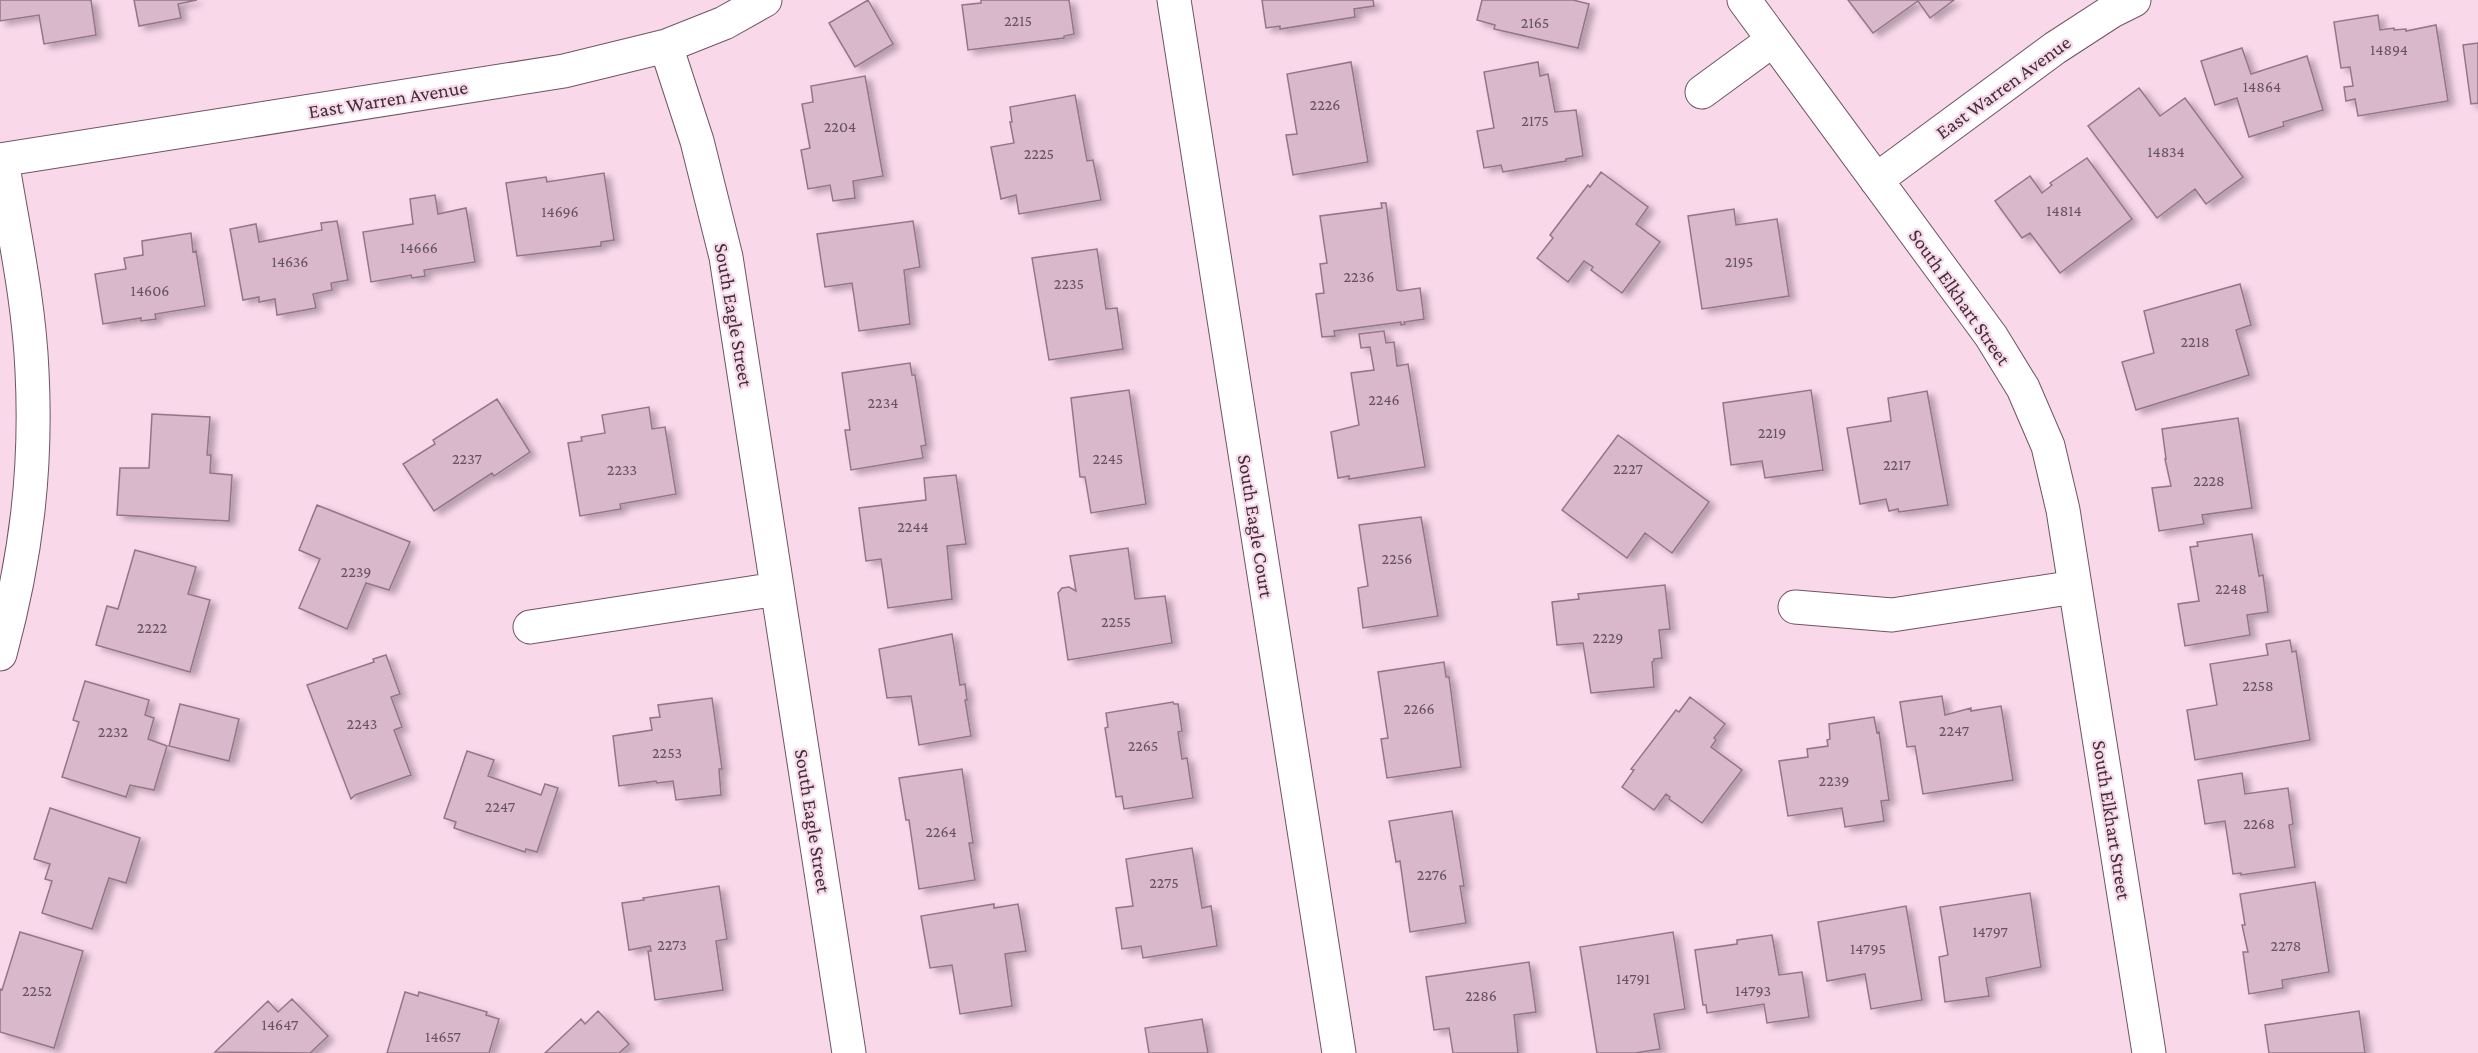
<svg xmlns="http://www.w3.org/2000/svg" width="2478" height="1053" font-family="'Crimson Pro',serif">
<style>
.building{fill:#d8b8ca;stroke:#947687;stroke-width:1.5;filter:url(#shadow)}
.lines{fill:none;stroke-linecap:round;stroke-linejoin:round}
.minor-casing{stroke:#705464;stroke-width:35}
.minor{stroke:#fff;stroke-width:33}
.labels{text-anchor:middle;stroke-width:4.5;stroke-linejoin:round;paint-order:stroke}
.number-label{font-size:16px;fill:#64525c}
.street-label{font-size:20px;fill:#3d3038;stroke:#f9d8ea}
</style>
<defs>
<filter id="shadow"><feDropShadow dx="6" dy="4" stdDeviation="3" flood-color="#0004"/></filter>
</defs>
<rect width="100%" height="100%" fill="#f9d8ea"/>
<path class="building" d="M0 0H91L96 35 44 44 39 15 0 21Z
M134 0H197L178 4 181 18 139 26Z
M868 0 893 44 855 67 829 23Z
M981 0H1069L1074 34 1064 36V38L968 50 962 5 981 3Z
M1262 0H1373L1374 6 1354 9 1355 17 1280 29V26L1266 28Z
M1482 0H1573L1589 4 1578 48 1494 29 1495 25 1477 20Z
M1848 0H1954L1930 18 1918 1 1873 33Z
M2378 15 2380 30 2394 28V30L2406 29V31L2436 25 2448 101 2358 116 2355 99 2346 101 2344 87 2353 86 2350 67 2341 68 2334 22Z
M2478 43V103L2471 104 2463 45Z
M2242 48 2251 74 2307 56 2323 110 2283 122 2284 126 2249 137 2237 98 2215 105 2201 61Z
M1351 62 1368 162 1293 175 1286 135 1297 134 1287 74Z
M1538 62 1540 76 1548 74 1555 112 1576 110 1583 156 1566 159V161L1503 172 1501 165 1484 168 1477 131 1494 128 1484 72Z
M865 76 883 176 853 181 855 198 833 201 830 185 808 189 801 150 810 148 802 104 813 102 811 86Z
M2139 88 2160 116 2185 98 2243 177 2206 204 2195 189 2157 218 2088 126Z
M1075 95 1087 161 1093 160 1101 200 1019 214 1016 195 1001 199 991 147 1014 143 1010 122H1012L1010 107Z
M2087 158 2132 219 2060 273 2030 233 2022 238 1995 201 2030 176 2042 193 2052 185 2050 183Z
M1601 172 1648 207 1636 224 1660 242 1622 293 1591 270 1593 267 1584 261 1568 282 1537 258 1553 238 1550 235 1588 185 1590 187Z
M604 173 614 240 601 242V246L517 256 506 183 546 177 547 182Z
M435 195 438 214 466 208 475 262 424 270 425 276 412 278 411 275 371 282 363 232 413 224 410 199Z
M1381 203H1386L1397 290 1400 291 1420 288 1424 319 1404 322 1405 324 1401 325V322L1334 331 1335 336 1322 337 1316 294 1324 293 1320 264 1327 263 1320 216 1382 208Z
M1734 209 1736 225 1777 219 1789 296 1702 309 1688 216Z
M337 221 348 280 331 283 332 290 313 294 316 308 277 315 275 299 259 302V297L243 300 230 229 256 224 259 242 322 230 321 223Z
M913 221 920 267 904 270 910 324 859 331 852 283 825 287 817 234Z
M191 233 193 252 196 251 205 306 155 314 156 319 141 321V318L103 324 95 274 126 269 124 258 143 255 142 241Z
M1097 249 1106 309 1117 308 1123 349 1049 360 1032 258Z
M2240 284 2251 325 2236 330 2249 375 2136 410 2122 362 2154 353 2144 311Z
M1384 331 1386 343 1394 342 1397 366 1408 364 1425 467 1349 479V476L1338 478 1331 432 1359 425 1351 373 1374 370 1370 347 1361 348 1359 334Z
M910 363 912 375H915L926 445 921 446 923 458 851 470 845 430H850L842 373Z
M1129 390 1146 504 1091 513 1085 477H1080L1071 398Z
M1811 390 1823 470 1765 478 1762 461 1731 465 1723 403Z
M1927 391 1948 505 1899 512 1898 509 1889 511 1886 499 1860 504 1847 428 1891 421 1888 398Z
M497 399 530 452 494 476 492 473 434 511 403 464 435 444 433 440Z
M649 407 652 429 665 427 676 494 620 504 621 509 580 516 568 443 582 441 581 437 605 433 602 415Z
M152 414 210 417 207 455H211L210 473 232 475 229 521 117 515 120 468H149Z
M2238 418 2252 508 2202 515 2204 524 2159 531 2152 488 2171 486 2165 459H2166L2162 429Z
M1618 435 1709 502 1672 553 1645 533 1627 558 1562 510Z
M956 475 966 544 947 546 952 599 888 608 881 559 866 561 859 508 926 500 924 478Z
M317 505 410 542 389 590 366 583 347 629 299 608 320 559 299 550Z
M1421 517 1438 616 1363 628 1358 588 1368 586 1359 525Z
M2252 534 2259 576 2263 575 2268 612 2247 615 2250 635 2185 646 2178 604 2199 601 2190 547 2198 546 2197 542Z
M1128 548 1135 599 1165 596 1172 643 1068 660 1058 593 1062 588 1069 587 1076 591 1070 556Z
M135 550 196 567 188 594 210 600 190 672 96 645 107 606 118 609Z
M1665 585 1670 629 1659 630 1662 658 1654 659V661L1652 662 1654 687 1591 693 1583 643 1557 645 1552 602 1579 599 1578 594Z
M952 634 960 685 965 684 967 700H965L971 736 919 745 911 696 887 698 879 649Z
M2290 640 2292 652 2296 651 2310 740 2195 760 2187 710 2217 705 2210 664 2268 655 2266 644Z
M386 655 400 694 391 697 402 727 394 730 411 775 355 795 351 799 307 685 374 662 373 659Z
M1444 662 1446 677H1449L1461 767 1387 778 1381 739 1388 738 1378 672Z
M85 681 149 700 145 715 154 718 148 739 167 746 154 790 130 785 126 797 62 777 79 722 73 720Z
M1942 696 1945 715 1971 708V711L2001 706 2013 780 1923 794 1915 746 1907 747 1900 702Z
M1690 697 1725 724 1714 738 1716 740 1711 747 1742 770 1702 823 1669 799 1670 797 1666 794 1654 810 1622 787 1634 770 1631 769 1676 710 1679 712Z
M712 698 722 769H719L721 795 676 800 673 781 657 783 656 781 619 786 613 736 652 730 650 718 660 717 658 705Z
M1173 702 1174 704H1178L1182 731 1178 732 1182 759 1187 758 1193 798 1124 809 1122 796 1116 797 1105 728 1108 727 1106 713Z
M180 704 239 719 229 761 169 746Z
M1874 717 1877 733 1879 732 1889 800 1881 801 1884 821 1845 827 1842 808 1788 816 1779 761 1808 757 1807 749 1828 746 1827 740 1830 739 1829 724Z
M467 751 494 760 488 776 541 795 545 784 558 788 537 852 526 849 525 852 454 828 456 822 444 818Z
M962 769 973 843H969L975 880 919 889 909 820H906L899 778Z
M2242 773 2245 794 2288 788 2293 824 2289 825 2295 867 2241 875V873L2233 874 2225 821 2205 824 2198 780Z
M50 808 140 838 126 883 109 878 92 929 42 913 52 881 45 879 50 864 34 859Z
M1452 811 1464 886H1460L1466 923 1410 932 1400 861 1396 862 1389 821Z
M1192 848 1202 908 1211 906 1217 946 1143 958 1141 946 1122 949 1116 908 1133 906 1126 859Z
M2315 882 2329 972 2282 980 2283 988 2249 994 2243 952H2248L2242 925H2245L2240 894Z
M719 886 727 939 716 941 723 990 655 1000 648 951H651L650 946 629 950 622 903 644 900 643 898Z
M2030 893 2041 967 1986 978 1989 996 1945 1002 1939 957 1948 955 1940 907Z
M994 904V908L1018 904 1026 951 1005 954 1012 1006 960 1014 952 965 930 968 921 916Z
M1906 906 1922 1000 1871 1009 1865 974 1827 981 1818 922Z
M20 932 83 951 54 1048 0 1032V989L2 990Z
M1673 932 1685 1009 1654 1014 1660 1049 1635 1053H1597L1580 947Z
M1772 935 1779 975 1802 972 1809 1017 1767 1023 1764 1004 1707 1013 1706 1005H1703L1695 950 1737 944V940Z
M1529 962 1536 1012 1514 1015 1518 1053H1453L1449 1028 1434 1030 1426 977Z
M405 992 418 996 419 992 487 1012 486 1015 499 1019 489 1053H387Z
M292 999 328 1036 310 1053 215 1052 268 1001 278 1012Z
M598 1011 629 1044 619 1053H545L581 1019 585 1024Z
M2359 1011 2365 1053H2269L2265 1025Z
M1202 1019 1208 1053H1149L1145 1028Z"/>
<g class="lines">
<g class="minor-casing">
<path id="minor" d="M1174 0 1339 1053
M1744 0 1991 336 2023 388 2048 446 2063 510 2149 1053
M666 46 697 141 726 257 849 1053
M1702 92 1773 40
M0 160 564 71 666 46 724 23 765 0
M1876 180 2055 48 2112 11 2134 0
M1795 607 1892 615 2075 587
M530 627 777 589
M0 654C26 558 37 470 32 371 29 300 13 229 2 160"/>
</g>
<use href="#minor" class="minor"/>
</g>
<g class="labels">
<g class="number-label">
<text x="1018" y="26">2215</text>
<text x="1535" y="28">2165</text>
<text x="2389" y="55">14894</text>
<text x="2262" y="92">14864</text>
<text x="1325" y="110">2226</text>
<text x="1535" y="126">2175</text>
<text x="840" y="132">2204</text>
<text x="2166" y="157">14834</text>
<text x="1039" y="159">2225</text>
<text x="2064" y="216">14814</text>
<text x="560" y="217">14696</text>
<text x="419" y="253">14666</text>
<text x="290" y="267">14636</text>
<text x="1739" y="267">2195</text>
<text x="1359" y="282">2236</text>
<text x="1069" y="289">2235</text>
<text x="150" y="296">14606</text>
<text x="2195" y="347">2218</text>
<text x="1384" y="405">2246</text>
<text x="883" y="408">2234</text>
<text x="1772" y="438">2219</text>
<text x="467" y="464">2237</text>
<text x="1108" y="464">2245</text>
<text x="1897" y="470">2217</text>
<text x="1628" y="474">2227</text>
<text x="622" y="475">2233</text>
<text x="2209" y="486">2228</text>
<text x="913" y="532">2244</text>
<text x="1397" y="564">2256</text>
<text x="356" y="577">2239</text>
<text x="2231" y="594">2248</text>
<text x="1116" y="627">2255</text>
<text x="152" y="633">2222</text>
<text x="1608" y="643">2229</text>
<text x="2258" y="691">2258</text>
<text x="1419" y="714">2266</text>
<text x="362" y="729">2243</text>
<text x="1954" y="736">2247</text>
<text x="113" y="737">2232</text>
<text x="1143" y="751">2265</text>
<text x="667" y="758">2253</text>
<text x="1834" y="786">2239</text>
<text x="500" y="812">2247</text>
<text x="2259" y="829">2268</text>
<text x="941" y="837">2264</text>
<text x="1432" y="880">2276</text>
<text x="1164" y="888">2275</text>
<text x="1990" y="937">14797</text>
<text x="672" y="950">2273</text>
<text x="2286" y="951">2278</text>
<text x="1868" y="954">14795</text>
<text x="1633" y="984">14791</text>
<text x="37" y="996">2252</text>
<text x="1753" y="996">14793</text>
<text x="1481" y="1001">2286</text>
<text x="280" y="1030">14647</text>
<text x="443" y="1042">14657</text>
</g>
<g class="street-label">
<text transform="translate(2003 87) rotate(-36)" y="7">East Warren Avenue</text>
<text transform="translate(388 99) rotate(-9)" y="7">East Warren Avenue</text>
<text transform="translate(1960 297) rotate(55)" y="7">South Elkhart Street</text>
<text transform="translate(734 315) rotate(80)" y="7">South Eagle Street</text>
<text transform="translate(1256 526) rotate(81)" y="7">South Eagle Court</text>
<text transform="translate(2112 820) rotate(81)" y="7">South Elkhart Street</text>
<text transform="translate(813 821) rotate(81)" y="7">South Eagle Street</text>
</g>
</g>
</svg>
